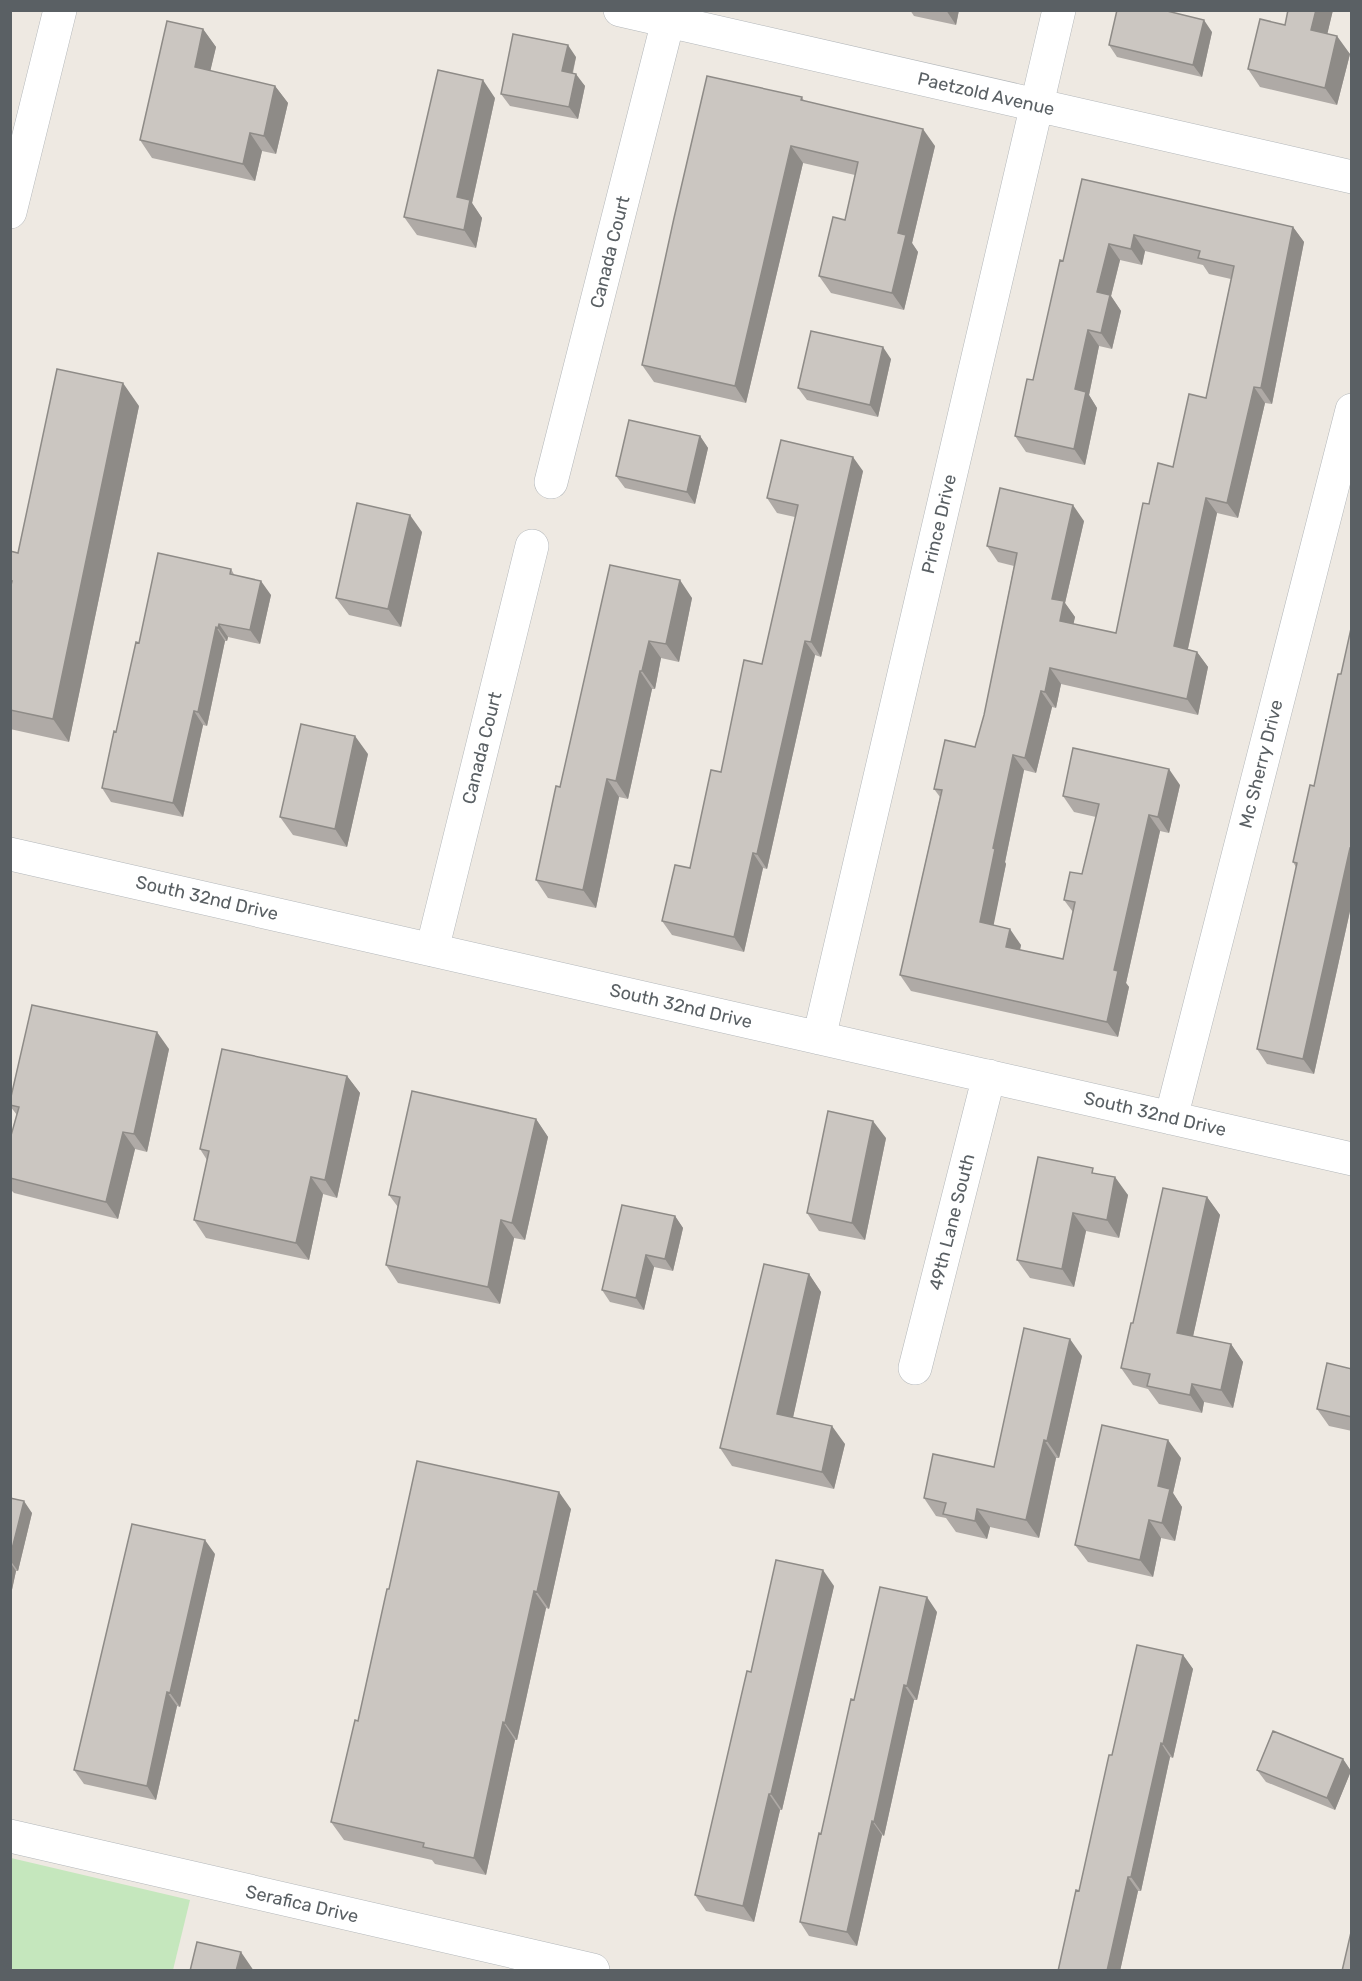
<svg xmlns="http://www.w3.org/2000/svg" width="1362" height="1981" font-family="Rubik,sans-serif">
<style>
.green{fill:#c5e7bd}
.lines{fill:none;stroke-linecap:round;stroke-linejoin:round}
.minor-casing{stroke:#b3b7ba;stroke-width:34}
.minor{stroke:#fff;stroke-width:33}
.wall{fill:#afaaa6}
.shaded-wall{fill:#8e8b87}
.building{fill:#cbc6c1;stroke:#8e8b87;stroke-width:1.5}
.labels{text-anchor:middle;stroke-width:4.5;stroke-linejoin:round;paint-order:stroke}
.street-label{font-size:18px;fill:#5a6064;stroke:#fff}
</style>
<rect width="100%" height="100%" fill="#eee9e2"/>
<path class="green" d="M11 1858 190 1900 173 1970H11Z"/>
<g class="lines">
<g class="minor-casing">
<path id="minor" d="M620 10 1352 177
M10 212 60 10
M551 482 668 21
M10 854 1352 1159
M432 950 532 546
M819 1038 1059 10
M1171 1118 1352 410
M915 1368 989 1076
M10 1836 593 1970"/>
</g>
<use href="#minor" class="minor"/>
</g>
<path class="wall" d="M910 10H959L956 25 914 16Z
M1288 10H1333L1327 34 1350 54 1337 105 1260 87 1248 69 1285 25Z
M203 29 216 47 210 71 275 86 288 103 276 154 262 151 255 181 152 158 140 140Z
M1212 32 1202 77 1117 57 1109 45Z
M576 57 573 73 585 86 578 119 510 106 501 94Z
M802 97 804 101 935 146 912 243 918 252 904 310 831 293 819 276 845 220 855 175 803 163 746 403 654 382 642 365Z
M495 98 472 203 482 218 476 248 417 235 404 217Z
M1082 179 1293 227 1304 242 1272 404 1265 403 1238 518 1217 513 1188 649 1197 652 1208 667 1198 715 1061 684 1056 708 1052 707 1036 773 1024 770 1005 862 1006 864 993 925 1021 945 1020 950 1063 959 1073 912 1064 900 1082 874 1096 817 1074 812 1063 796 1180 785 1169 833 1160 831 1126 983 1129 987 1118 1037 911 991 900 975 940 797 934 789 975 747 984 715 1014 566 998 562 987 546 1084 521 1065 603 1075 617 1073 624 1116 633 1149 504 1173 467 1206 398 1231 279 1209 274 1203 265 1145 251 1142 265 1120 260 1111 296 1121 311 1112 349 1099 346 1089 395 1097 408 1085 465 1026 452 1015 436 1033 380 1063 261Z
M891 359 878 417 807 400 798 388Z
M139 406 69 742 10 729V551L18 553Z
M700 436 708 448 695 504 625 488 616 476Z
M863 471 821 657 815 655 767 869 763 868 744 952 672 935 662 921 690 868 721 772 762 664 795 517 777 513 767 498Z
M422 532 401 627 349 615 336 598Z
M610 565 692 598 679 662 661 658 655 689H652L628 799 619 797 596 908 548 898 536 880 560 787Z
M231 569 235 576 271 595 260 644 228 637 227 641H225L207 726 203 725 183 817 111 802 102 788 139 643Z
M1352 624V902L1314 1074 1267 1064 1257 1049 1296 867 1293 862 1314 786 1341 674Z
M368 754 347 847 293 835 280 817Z
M169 1049 147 1152 135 1149 118 1219 14 1193 10 1189V1139L17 1115 10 1106V1101Z
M347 1076 360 1093 337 1198 323 1194 309 1260 206 1238 194 1220 207 1160 200 1149Z
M536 1119 548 1137 525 1240 514 1238 500 1304 398 1283 386 1265 398 1207 389 1195Z
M886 1138 865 1240 819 1231 807 1213Z
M1098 1174 1128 1195 1119 1238 1086 1231 1074 1287 1030 1278 1017 1260Z
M1207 1197 1220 1215 1193 1336 1231 1344 1243 1362 1233 1408 1204 1402 1202 1413 1159 1404 1148 1389 1133 1385 1121 1368 1133 1323Z
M675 1216 683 1228 673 1271 654 1267 644 1310 610 1302 602 1290Z
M809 1274 821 1292 793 1417 845 1444 834 1489 732 1466 720 1448Z
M1082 1356 1059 1458H1056L1039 1538 990 1527 987 1539 956 1532 946 1518 936 1516 924 1498 994 1467Z
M1352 1369V1431L1329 1426 1317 1409Z
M1181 1458 1173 1493 1182 1507 1175 1541 1161 1538 1153 1577 1088 1562 1075 1545Z
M10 1498 32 1513 18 1571H16L10 1599Z
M571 1509 549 1609 546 1608 517 1740H515L486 1875 435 1864 432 1860 344 1840 331 1822 358 1721 389 1589Z
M215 1554 180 1707 177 1706 156 1800 84 1784 74 1770Z
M834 1586 782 1810H780L754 1922 706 1911 695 1895 751 1672Z
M937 1612 917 1700H914L884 1836 882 1835 857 1946 809 1936 800 1922 854 1700Z
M1183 1655 1193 1669 1173 1758 1170 1757 1141 1891H1138L1120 1971H1058L1079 1891 1112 1755Z
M1343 1759 1351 1771 1335 1810 1266 1782 1257 1770Z"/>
<path class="shaded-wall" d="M946 10H959L956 25Z
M1316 10H1333L1324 48 1311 30Z
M1204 20 1212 32 1202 77 1193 65Z
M203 29 216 47 207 85 195 67Z
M1337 36 1350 54 1337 105 1325 88Z
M568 45 576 57 570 83 562 71Z
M576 74 585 86 578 119 569 107Z
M483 80 495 98 472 203 482 218 476 248 464 230 457 197Z
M275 86 288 103 276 154 264 136Z
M923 129 935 146 912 243 918 252 904 310 892 293 898 233Z
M250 133 262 151 255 181 243 164Z
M791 146 803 163 746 403 735 386Z
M1293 227 1304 242 1272 404 1261 388Z
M1134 235 1145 251 1142 265 1131 249Z
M1109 244 1120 260 1111 296 1121 311 1112 349 1101 333 1097 292Z
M1088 330 1099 346 1089 395 1097 408 1085 465 1074 449 1075 389Z
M883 347 891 359 878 417 870 405Z
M123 383 139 406 69 742 53 719Z
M1254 387 1265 403 1238 518 1227 503Z
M700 436 708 448 695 504 687 492Z
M853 457 863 471 821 657 811 642Z
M1206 498 1217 513 1185 662 1174 646Z
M1073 505 1084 521 1065 603 1075 617 1071 636 1060 621 1052 599Z
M410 515 422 532 401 627 388 609Z
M680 580 692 598 679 662 666 644Z
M261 581 271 595 260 644 250 630Z
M219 624 228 637 227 641 218 628Z
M216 627 225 641 207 726 198 712Z
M649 641 661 658 655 689 642 671Z
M805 641 815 655 767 869 757 854Z
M1197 652 1208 667 1198 715 1187 699Z
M1050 668 1061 684 1056 708 1045 692Z
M640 671 652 689 628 799 616 781Z
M1041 691 1052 707 1036 773 1025 758Z
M194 711 203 725 183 817 173 803Z
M355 736 368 754 347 847 335 829Z
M1013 755 1024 770 1005 862 1006 864 991 938 980 922 993 848Z
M1169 769 1180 785 1169 833 1158 817Z
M607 779 619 797 596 908 583 890Z
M1149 815 1160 831 1126 983 1129 987 1118 1037 1107 1022 1114 970Z
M1350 848 1352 851V902L1314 1074 1303 1059Z
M753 853 763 868 744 952 734 937Z
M1010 929 1021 945 1017 963 1006 947Z
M157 1032 169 1049 147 1152 134 1134Z
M347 1076 360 1093 337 1198 325 1180Z
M536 1119 548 1137 525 1240 512 1223Z
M873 1121 886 1138 865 1240 852 1223Z
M123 1132 135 1149 118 1219 106 1202Z
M311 1177 323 1194 309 1260 296 1243Z
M1115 1177 1128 1195 1119 1238 1107 1220Z
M1207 1197 1220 1215 1190 1350 1177 1333Z
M1073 1213 1086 1231 1074 1287 1062 1269Z
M675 1216 683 1228 673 1271 665 1259Z
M501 1220 514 1238 500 1304 488 1287Z
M646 1255 654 1267 644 1310 636 1298Z
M809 1274 821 1292 790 1431 777 1414Z
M1070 1339 1082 1356 1059 1458 1047 1441Z
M1231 1344 1243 1362 1233 1408 1221 1390Z
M1192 1384 1204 1402 1202 1413 1190 1395Z
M832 1426 845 1444 834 1489 822 1472Z
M1044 1440 1056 1458 1039 1538 1026 1520Z
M1168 1440 1181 1458 1173 1493 1182 1507 1175 1541 1162 1523 1158 1486Z
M559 1492 571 1509 549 1609 537 1592Z
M24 1501 32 1513 18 1571 10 1560V1557Z
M977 1509 990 1527 987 1539 975 1521Z
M1149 1520 1161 1538 1153 1577 1140 1560Z
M205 1540 215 1554 180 1707 170 1693Z
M10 1562 16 1571 10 1599Z
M823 1570 834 1586 782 1810 771 1794Z
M534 1591 546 1608 517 1740 505 1723Z
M927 1597 937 1612 917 1700 907 1686Z
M1183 1655 1193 1669 1173 1758 1163 1744Z
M904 1685 914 1700 884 1836 874 1822Z
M167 1692 177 1706 156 1800 147 1786Z
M503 1722 515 1740 486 1875 474 1858Z
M1161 1743 1170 1757 1141 1891 1131 1877Z
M1343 1759 1351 1771 1335 1810 1327 1798Z
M769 1794 780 1810 754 1922 743 1906Z
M872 1821 882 1835 857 1946 847 1932Z
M1128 1877 1138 1891 1120 1971H1107Z
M241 1952 254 1971H236Z"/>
<path class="building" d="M1117 10H1163L1204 20 1193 65 1109 45Z
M1288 10H1316L1311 30 1337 36 1325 88 1248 69 1260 19 1285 25Z
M167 21 203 29 195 67 275 86 264 136 250 133 243 164 140 140Z
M513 34 568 45 562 71 576 74 569 107 501 94Z
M438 70 483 80 457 197 470 200 464 230 404 217Z
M707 76 802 97 801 100 923 129 898 233 906 235 892 293 819 276 833 217 845 220 858 162 791 146 735 386 642 365 674 218Z
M1082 179 1293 227 1261 388 1254 387 1227 503 1206 498 1174 646 1197 652 1187 699 1050 668 1045 692 1041 691 1025 758 1013 755 993 848 995 849 980 922 1010 929 1006 947 1063 959 1075 902 1064 900 1070 872 1082 874 1099 804 1063 796 1073 748 1169 769 1158 817 1149 815 1114 970 1118 971 1107 1022 900 975 942 790 934 789 945 740 975 747 984 715 1017 553 987 546 1000 488 1073 505 1052 599 1064 601 1060 621 1116 633 1143 503 1149 504 1158 463 1173 467 1189 394 1206 398 1234 266 1198 258 1200 251 1134 235 1131 249 1109 244 1097 292 1110 295 1101 333 1088 330 1075 389 1086 392 1074 449 1015 436 1027 379 1033 380 1060 260 1063 261Z
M811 331 883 347 870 405 798 388Z
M57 369 123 383 53 719 10 710V590L12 581H10V551L18 553Z
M629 420 700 436 687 492 616 476Z
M781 440 853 457 811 642 805 641 757 854 753 853 734 937 662 921 675 865 690 868 711 770 721 772 744 660 762 664 798 505 767 498Z
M357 503 410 515 388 609 336 598Z
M158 553 231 569 230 574 261 581 250 630 219 624 218 628 216 627 198 712 194 711 173 803 102 788 114 731 116 732 136 642 139 643Z
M610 565 680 580 666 644 649 641 642 671H640L616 781 607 779 583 890 536 880 556 786 560 787Z
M1352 624V849L1350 848 1303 1059 1257 1049 1297 863 1293 862 1310 785 1314 786 1338 674H1341Z
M301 724 355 736 335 829 280 817Z
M32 1005 157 1032 134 1134 123 1132 106 1202 10 1178V1139L19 1107 10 1105V1101Z
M222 1049 347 1076 325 1180 311 1177 296 1243 194 1220 209 1151 200 1149Z
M412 1091 536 1119 512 1223 501 1220 488 1287 386 1265 400 1197 389 1195Z
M828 1111 873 1121 852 1223 807 1213Z
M1038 1157 1093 1168 1092 1173 1115 1177 1107 1220 1073 1213 1062 1269 1017 1260Z
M1163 1188 1207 1197 1177 1333 1231 1344 1221 1390 1192 1384 1190 1395 1147 1386 1150 1374 1121 1368 1131 1323H1133Z
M622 1205 675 1216 665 1259 646 1255 636 1298 602 1290Z
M764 1264 809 1274 777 1414 832 1426 822 1472 720 1448Z
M1024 1328 1070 1339 1047 1441 1044 1440 1026 1520 977 1509 975 1521 943 1514 946 1503 924 1498 933 1454 994 1467Z
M1327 1363 1352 1369V1417L1317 1409Z
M1102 1425 1168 1440 1158 1486 1170 1489 1162 1523 1149 1520 1140 1560 1075 1545Z
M417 1461 559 1492 537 1592 534 1591 505 1723 503 1722 474 1858 423 1847 424 1843 331 1822 355 1720 358 1721 387 1589H389Z
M10 1498 24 1501 10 1557Z
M132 1524 205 1540 170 1693 167 1692 147 1786 74 1770Z
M776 1560 823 1570 771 1794H769L743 1906 695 1895 747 1671 751 1672Z
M880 1587 927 1597 907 1686 904 1685 874 1822 872 1821 847 1932 800 1922 819 1833 821 1834 851 1699 854 1700Z
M1137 1645 1183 1655 1163 1744 1161 1743 1131 1877H1128L1107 1971H1058L1076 1890 1079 1891 1109 1755H1112Z
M1273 1731 1343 1759 1327 1798 1257 1770Z
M1352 1928V1971H1342Z
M197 1942 241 1952 236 1971H190Z"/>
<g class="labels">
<g class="street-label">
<text transform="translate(986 94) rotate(13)" y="6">Paetzold Avenue</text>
<text transform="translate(610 252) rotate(-76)" y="6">Canada Court</text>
<text transform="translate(939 524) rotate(-77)" y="6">Prince Drive</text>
<text transform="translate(482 748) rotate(-76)" y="6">Canada Court</text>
<text transform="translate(1261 764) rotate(-76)" y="6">Mc Sherry Drive</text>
<text transform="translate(207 898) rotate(13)" y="6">South 32nd Drive</text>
<text transform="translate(681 1006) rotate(13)" y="6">South 32nd Drive</text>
<text transform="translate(1155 1114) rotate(13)" y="6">South 32nd Drive</text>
<text transform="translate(952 1222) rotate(-76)" y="6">49th Lane South</text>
<text transform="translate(302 1904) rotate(13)" y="6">Serafica Drive</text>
</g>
</g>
<rect width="1362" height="1981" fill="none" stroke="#5a6064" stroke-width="24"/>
</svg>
